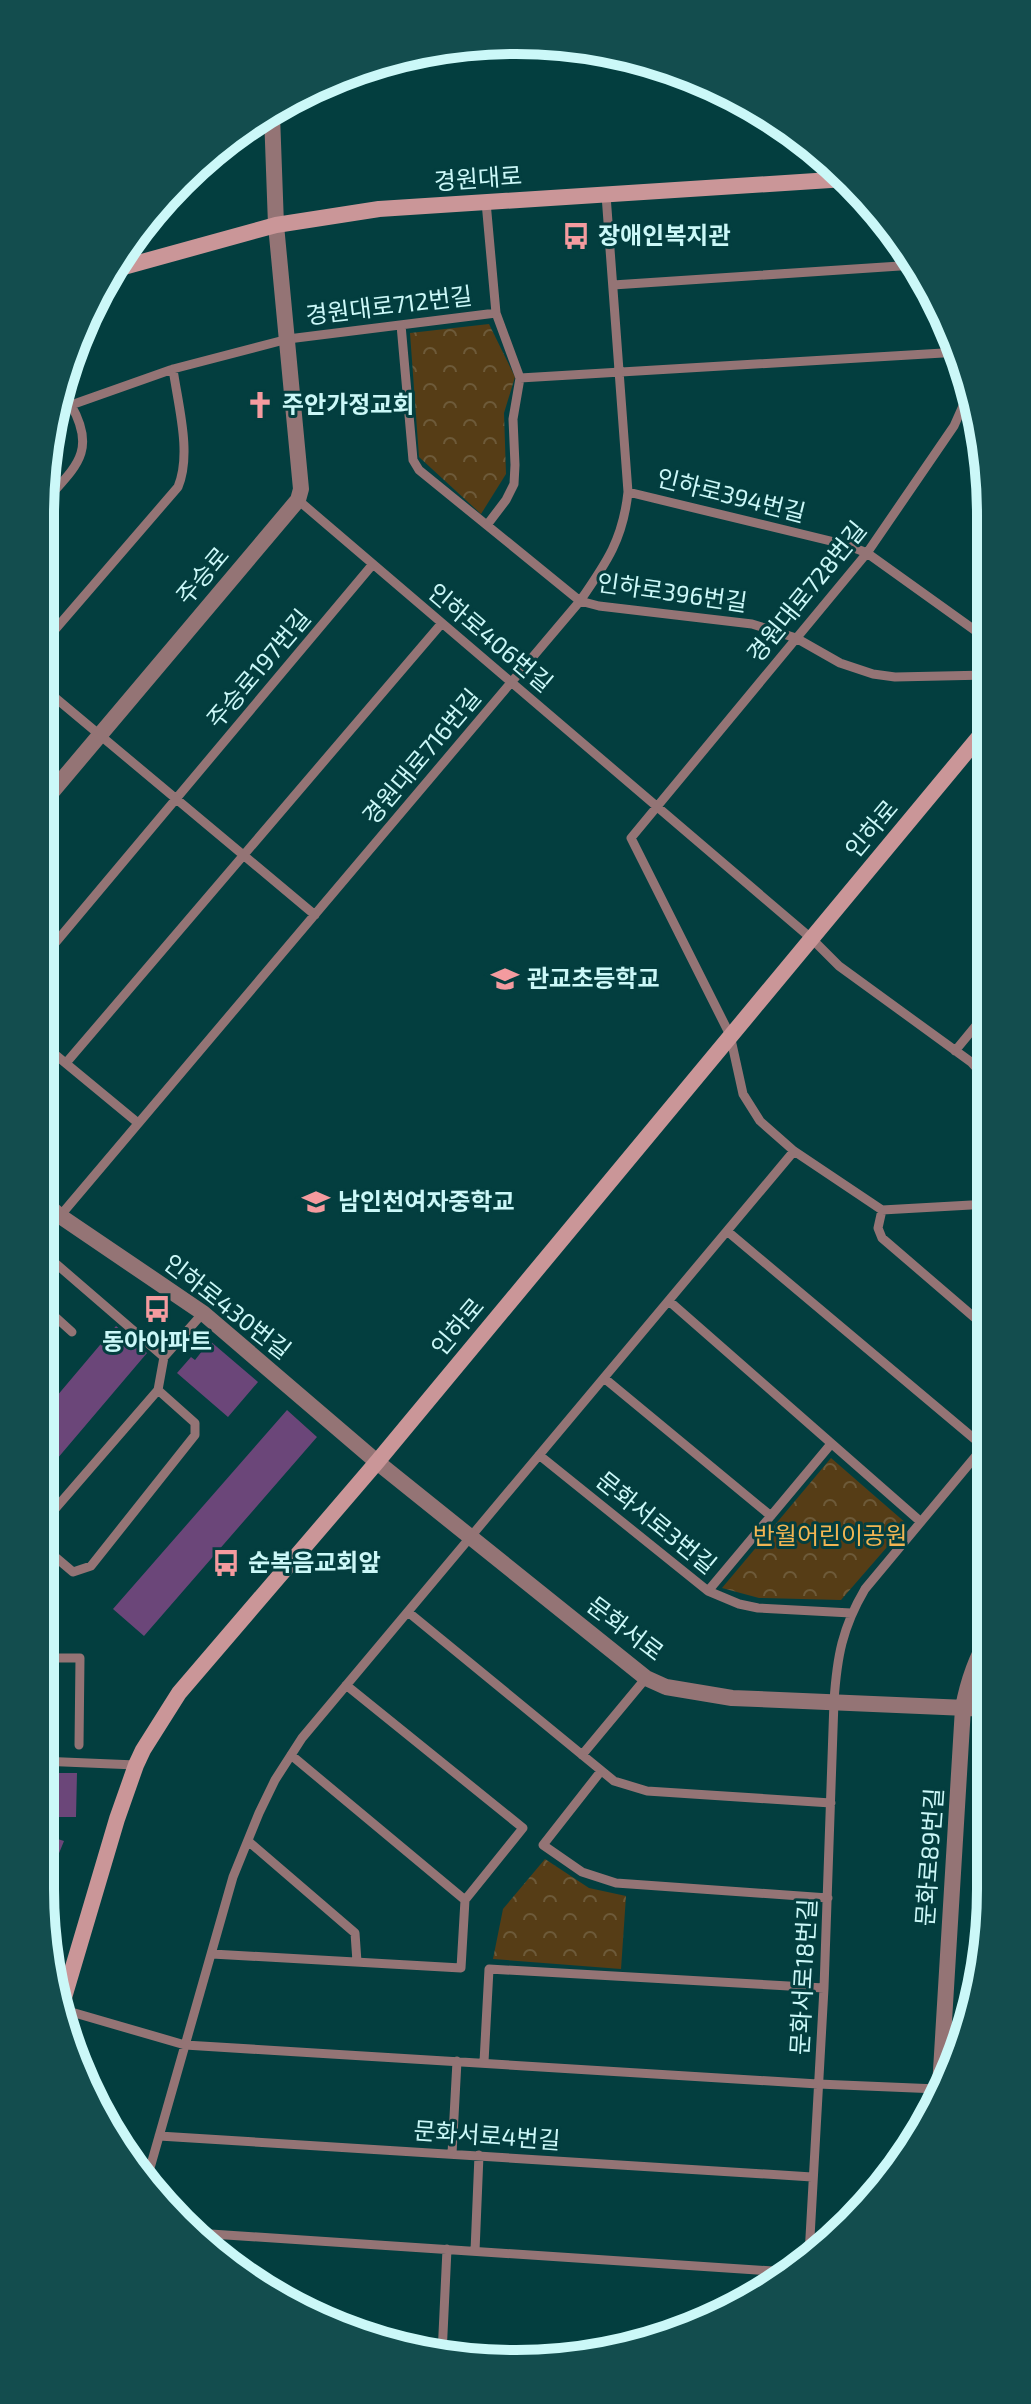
<svg xmlns="http://www.w3.org/2000/svg" width="1031" height="2404" font-family="'Exo 2','Noto Sans KR',sans-serif">
<style>
.park{fill:url(#park-crowns)}
.building{fill:#6b4679}
.lines{fill:none;stroke-linecap:round;stroke-linejoin:round}
.service{stroke:#947475;stroke-width:9}
.minor{stroke:#947475;stroke-width:16}
.tertiary{stroke:#947475;stroke-width:16}
.secondary{stroke:#ca9698;stroke-width:16}
.labels{text-anchor:middle;stroke-width:6;stroke-linejoin:round;paint-order:stroke}
.street-label{font-size:24px;fill:#cbf8f8;stroke:#033e3f}
.poi-label{font-size:24px;font-weight:bold;fill:#cbf8f8;stroke:#033e3f;text-anchor:start}
.park-label{font-size:24px;fill:#f2b553;stroke:#033e3f}
.rim{fill:none;stroke:#cbf8f8;stroke-width:10}
</style>
<defs>
<pattern id="park-crowns" width="20" height="18" patternUnits="userSpaceOnUse" patternTransform="scale(2)"><rect width="20" height="18" fill="#563d16"/><path d="M2 6a3 3 0 1 1 6 0M12 15a3 3 0 1 1 6 0" fill="none" stroke="#6d5a39"/></pattern>
</defs>
<rect width="100%" height="100%" fill="#033e3f"/>
<path class="park" d="M489 324 515 377 504 413 506 474 481 514 419 457 410 333Z
M831 1458 907 1524 841 1600 759 1598 722 1588Z
M545 1859 589 1888 626 1896 621 1969 493 1959 503 1909Z"/>
<path class="building" d="M116 1326 147 1353 40 1479V1416Z
M210 1341 258 1382 228 1417 177 1373 191 1357 195 1360Z
M287 1410 317 1437 144 1636 113 1609Z
M57 1658V1747L40 1746V1659Z
M40 1773H77L76 1817H40Z
M42 1834 64 1841 53 1868 40 1863Z
M40 1876 54 1881 43 1909 40 1888Z"/>
<g class="lines">
<path class="service" d="M486 202 496 313 520 378 513 419 515 465 514 484 506 500 487 525
M613 285 915 265
M401 325 413 460 419 470 580 601 599 606 752 624 796 638 840 663 873 674 895 677 988 675
M520 378 960 352
M970 390 954 426 867 553 631 838 730 1035 743 1094 760 1121 794 1151 882 1210 989 1204
M57 410 173 369 288 339 496 313
M628 492 847 545 867 553 987 639
M298 500 812 939 839 966 971 1062 989 1082
M42 505C72 469 99 454 71 405
M40 647 178 487C192 454 178 405 173 369
M40 685 315 915
M40 961 373 564
M40 1042 138 1123
M955 1051 988 1011
M66 1063 442 623
M882 1210 878 1228 882 1238 989 1330
M60 1216 580 601C607 562 623 539 628 492L606 195
M727 1231 990 1452
M40 1250 164 1357
M669 1301 921 1522
M40 1303 72 1332
M604 1378 771 1516
M539 1455 708 1591 739 1604 758 1608 851 1613
M40 1531 42 1524 158 1390 164 1357 203 1313
M40 1544 73 1572 91 1566 195 1435V1423L158 1390
M708 1591 831 1444
M408 1612 614 1781 647 1791 831 1803
M40 1658H80L79 1745
M346 1685 523 1828 465 1900
M291 1755 465 1900
M582 1755 646 1678
M40 1761 136 1765
M601 1771 543 1845 582 1872 616 1883 828 1898
M248 1841 355 1933 357 1962
M212 1954 461 1968 465 1900
M61 2009 185 2045 818 2084 938 2089
M484 2062 489 1969 824 1988
M159 2136 812 2177
M452 2154 457 2061
M146 2182 233 1877 259 1813 275 1780 302 1738 794 1151
M196 2233 788 2272
M475 2251 479 2155
M809 2255 824 1988 834 1701C837 1657 842 1628 865 1589L990 1439
M394 2344 586 2355
M442 2355 447 2249"/>
<path class="minor" d="M40 1199 60 1216 203 1313 377 1462 646 1678 666 1687 732 1698 990 1709
M940 2087 963 1708C968 1681 976 1658 990 1635"/>
<path class="tertiary" d="M40 806 298 500 301 489 276 225 272 115"/>
<path class="secondary" d="M120 268 276 225 379 209 846 179
M60 2011 117 1819 136 1765 143 1750 179 1693 377 1462 988 726"/>
</g>
<defs>
<g id="bus-bare" transform="scale(2.16)"><path d="M-5-6H5V4H4V6H2V4H-2V6H-4V4H-5ZM-3.5-4V0h7V-4ZM-3.5 1.2v1.5H-2V1.2ZM2 1.2v1.5H3.5V1.2Z" fill="#f49b9f" stroke="#033e3f" stroke-width="2.5" paint-order="stroke"/></g>
<g id="church-bare" transform="scale(2.16)"><path d="M-1.2-6h2.4v3.5h3.3v2.4h-3.3V6h-2.4V-.1h-3.3v-2.4h3.3Z" fill="#f49b9f" stroke="#033e3f" stroke-width="2.5" paint-order="stroke"/></g>
<g id="school-bare" transform="scale(2.16)"><path d="M0-5L7-2L0 1L-7-2ZM-4 1L0 2.5L4 1V4Q0 6-4 4Z" fill="#f49b9f" stroke="#033e3f" stroke-width="2.5" paint-order="stroke"/></g>
</defs>
<g fill-rule="evenodd">
<use href="#bus-bare" x="576" y="236"/>
<use href="#church-bare" x="260" y="405"/>
<use href="#school-bare" x="505" y="979"/>
<use href="#school-bare" x="316" y="1202"/>
<use href="#bus-bare" x="157" y="1309"/>
<use href="#bus-bare" x="226" y="1563"/>
</g>
<g class="labels">
<g class="street-label">
<text transform="translate(478 179) rotate(-4)" y="8">경원대로</text>
<text transform="translate(389 306) rotate(-7)" y="8">경원대로712번길</text>
<text transform="translate(731 496) rotate(14)" y="8">인하로394번길</text>
<text transform="translate(203 576) rotate(-50)" y="8">주승로</text>
<text transform="translate(807 592) rotate(-51)" y="8">경원대로728번길</text>
<text transform="translate(672 593) rotate(8)" y="8">인하로396번길</text>
<text transform="translate(490 638) rotate(40)" y="8">인하로406번길</text>
<text transform="translate(259 669) rotate(-50)" y="8">주승로197번길</text>
<text transform="translate(422 757) rotate(-50)" y="8">경원대로716번길</text>
<text transform="translate(872 829) rotate(-50)" y="8">인하로</text>
<text transform="translate(227 1307) rotate(38)" y="8">인하로430번길</text>
<text transform="translate(458 1327) rotate(-50)" y="8">인하로</text>
<text transform="translate(656 1523) rotate(39)" y="8">문화서로3번길</text>
<text transform="translate(625 1629) rotate(37)" y="8">문화서로</text>
<text transform="translate(930 1857) rotate(-86)" y="8">문화로89번길</text>
<text transform="translate(804 1977) rotate(-87)" y="8">문화서로18번길</text>
<text transform="translate(487 2136) rotate(4)" y="8">문화서로4번길</text>
</g>
<g class="poi-label">
<text x="598" y="244">장애인복지관</text>
<text x="282" y="413">주안가정교회</text>
<text x="527" y="987">관교초등학교</text>
<text x="338" y="1210">남인천여자중학교</text>
<text x="157" y="1350" text-anchor="middle">동아아파트</text>
<text x="248" y="1571">순복음교회앞</text>
</g>
<g class="park-label">
<text x="830" y="1544">반월어린이공원</text>
</g>
</g>
<path d="M0 0H1031V2404H0ZM515 54H516A461 461 0 0 1 977 515V1889A461 461 0 0 1 516 2350H515A461 461 0 0 1 54 1889V515A461 461 0 0 1 515 54Z" fill="#134d4e" fill-rule="evenodd"/>
<path class="rim" d="M515 54H516A461 461 0 0 1 977 515V1889A461 461 0 0 1 516 2350H515A461 461 0 0 1 54 1889V515A461 461 0 0 1 515 54Z"/>
</svg>
